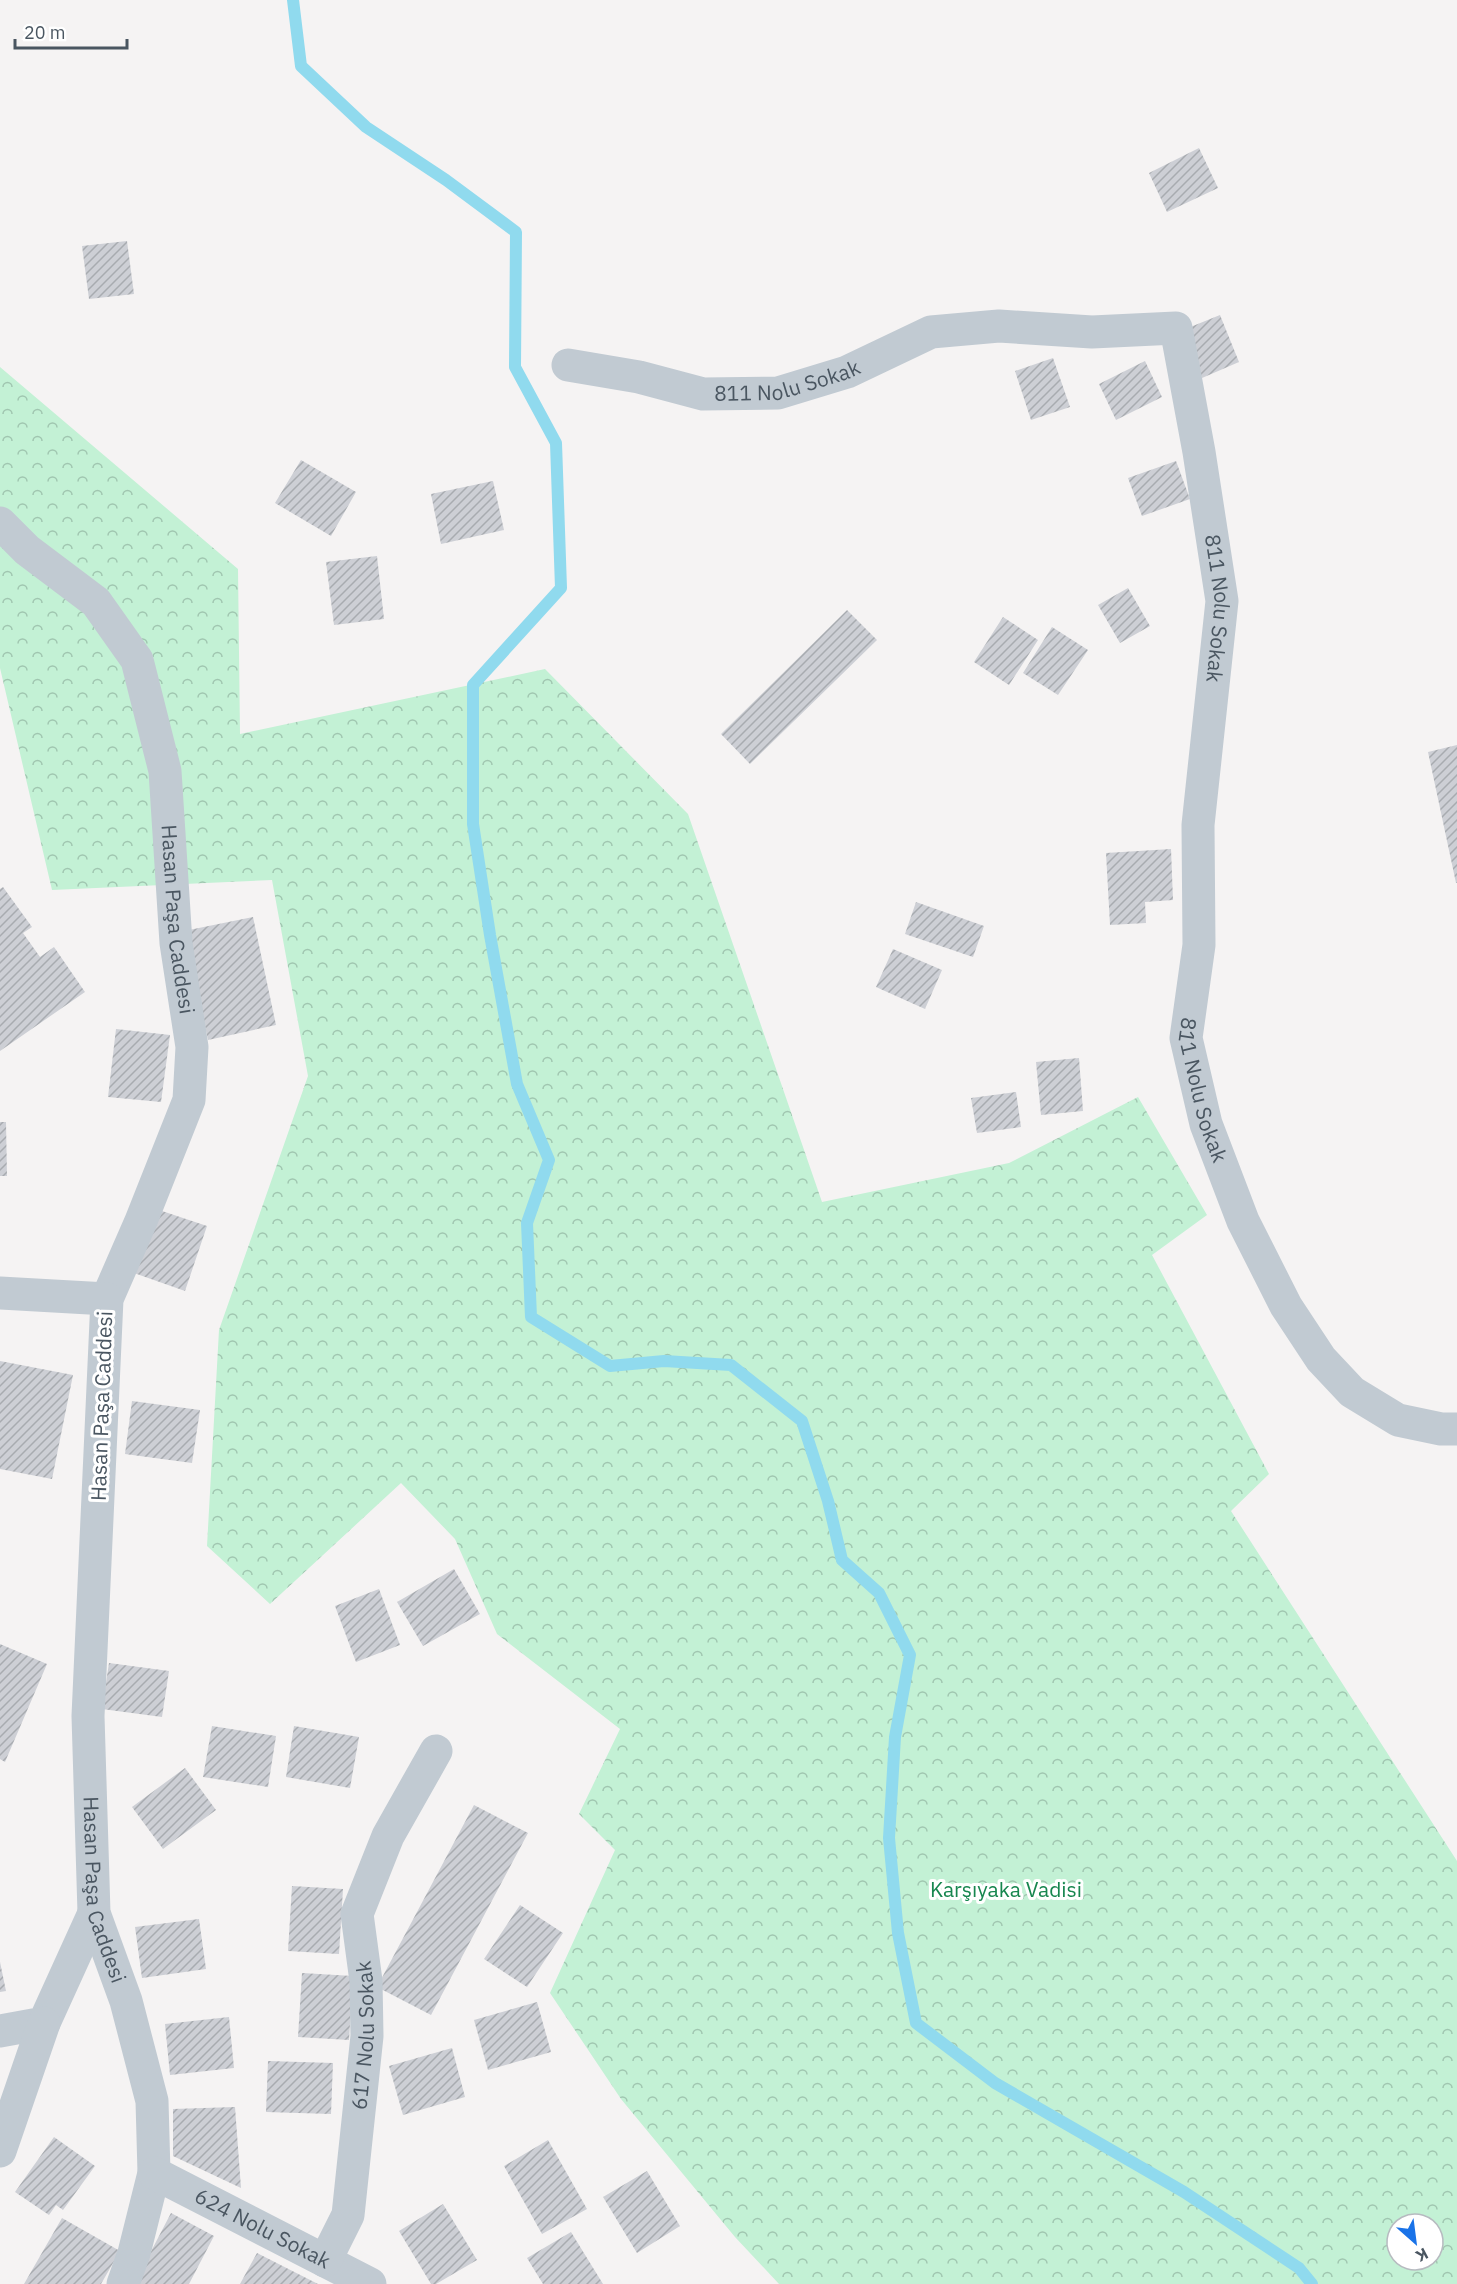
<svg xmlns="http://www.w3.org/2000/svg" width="1457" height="2284" font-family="'IBM Plex Sans',sans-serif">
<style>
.park{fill:url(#park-crowns);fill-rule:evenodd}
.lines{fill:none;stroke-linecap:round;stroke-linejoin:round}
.stream{stroke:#90daee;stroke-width:12}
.building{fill:url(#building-hatch)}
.minor{stroke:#c1cad2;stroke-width:33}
.labels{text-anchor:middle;stroke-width:6;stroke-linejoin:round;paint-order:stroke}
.street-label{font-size:21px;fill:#4a5661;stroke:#fff}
.park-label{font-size:21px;fill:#17864f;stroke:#fff}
</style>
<defs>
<pattern id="park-crowns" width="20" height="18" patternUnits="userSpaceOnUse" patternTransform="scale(1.5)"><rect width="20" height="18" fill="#c3f1d5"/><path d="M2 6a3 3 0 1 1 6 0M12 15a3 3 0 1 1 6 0" fill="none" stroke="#a0c6b0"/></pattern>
<pattern id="building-hatch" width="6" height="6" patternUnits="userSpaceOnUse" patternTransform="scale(1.5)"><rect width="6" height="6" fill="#cdcfd5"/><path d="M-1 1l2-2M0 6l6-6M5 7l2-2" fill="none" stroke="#a8abb0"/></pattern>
</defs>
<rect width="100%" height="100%" fill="#f5f3f3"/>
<path class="park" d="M0 367 238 569 240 734 545 669 688 814 822 1202 1009 1163 1138 1097 1207 1215 1152 1255 1269 1474 1231 1511 1457 1861V2284H779L735 2237 621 2099 550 1993 615 1850 579 1814 620 1729 497 1634 455 1539 401 1483 270 1604 207 1546 219 1330 308 1076 272 880 52 890 0 668ZM1397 2224H1433V2260H1397Z"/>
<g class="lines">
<path class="stream" d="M293 0 301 66 366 127 446 180 516 232 515 367 556 443 561 588 473 685V824L490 935 517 1084 549 1160 527 1223 531 1317 610 1366 664 1361 731 1365 802 1421 828 1501 842 1560 879 1593 910 1655 895 1737 889 1838 898 1933 916 2023 995 2083 1184 2192 1299 2268 1312 2284"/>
</g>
<path class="building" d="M1199 148 1218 188 1167 212 1149 173Z
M127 241 134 294 89 299 82 246Z
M1220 315 1239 362 1202 378 1183 330Z
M1053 358 1070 407 1031 420 1015 371Z
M1145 361 1162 397 1116 420 1099 384Z
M301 460 356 492 331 536 275 503Z
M1176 461 1190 499 1142 516 1128 478Z
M493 481 504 530 441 544 431 494Z
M377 556 384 619 334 625 326 562Z
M1128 588 1150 626 1120 643 1098 605Z
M847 610 877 640 750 764 721 734Z
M1003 617 1038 640 1009 685 974 662Z
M1052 627 1088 650 1058 695 1023 673Z
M1457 745V883H1456L1428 752Z
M1171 849 1173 900 1145 902 1146 923 1110 925 1106 853Z
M3 887 32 927 23 933 40 957 54 947 85 992 0 1051V889Z
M916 902 984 926 973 957 905 934Z
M253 917 276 1025 208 1040 184 931Z
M893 949 942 970 925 1009 876 987Z
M116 1029 170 1035 161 1102 108 1097Z
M1079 1058 1083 1111 1041 1115 1036 1062Z
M1016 1092 1021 1127 977 1133 971 1098Z
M0 1122H6L7 1176H0Z
M156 1209 207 1226 185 1291 134 1273Z
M0 1361 73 1375 52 1479 0 1469Z
M132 1401 200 1410 192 1463 125 1454Z
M454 1569 480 1614 423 1646 397 1602Z
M379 1589 400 1645 356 1662 335 1606Z
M0 1644 47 1664 5 1762 0 1759Z
M109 1663 169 1671 162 1717 102 1709Z
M212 1726 276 1736 268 1787 203 1777Z
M294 1726 359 1737 350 1788 286 1777Z
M185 1768 216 1810 163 1849 132 1807Z
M474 1805 528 1833 431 2015 377 1987Z
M292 1886 343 1889 339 1954 288 1951Z
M520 1905 563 1933 527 1987 484 1959Z
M199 1919 206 1969 142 1978 135 1927Z
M0 1962 6 1991 0 1992Z
M302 1973 353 1976 349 2040 298 2037Z
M537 2002 551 2052 488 2070 474 2020Z
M229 2017 234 2068 170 2075 165 2024Z
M452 2048 465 2097 403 2115 389 2066Z
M268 2061 333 2063 331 2114 266 2112Z
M235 2107 241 2188 173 2156V2109Z
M54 2137 95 2166 63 2210 56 2205 49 2215 15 2192Z
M548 2140 587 2209 542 2234 504 2166Z
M647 2171 680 2226 637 2253 603 2197Z
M443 2204 477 2260 436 2284H431L399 2231Z
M171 2213 214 2236 189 2284H134Z
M62 2218 120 2251 101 2284H24Z
M571 2232 603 2284H543L527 2258Z
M257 2253 318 2284H240Z"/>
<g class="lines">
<g class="minor">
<path id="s1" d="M568 365 639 377 703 394 778 393 847 372 931 332 999 326 1092 332 1176 328 1199 452 1222 601 1198 825 1199 945 1186 1038 1206 1124 1243 1221 1286 1306 1321 1359 1352 1392 1398 1420 1441 1429H1457"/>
<path id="s2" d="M0 523 27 550 96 602 137 660 165 771 176 943 192 1047 189 1100 141 1221 107 1299 88 1716 94 1913 126 2001 152 2101 154 2173 134 2253 123 2284"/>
<path d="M0 1293 107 1299"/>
<path d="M0 2031 44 2023 94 1913"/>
<path d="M0 2151 44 2023"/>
<path id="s3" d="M154 2173 370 2284"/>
<path id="s4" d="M325 2261 348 2215 367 2036 366 1981 357 1914 388 1836 436 1751"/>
</g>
</g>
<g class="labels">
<g class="street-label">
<text dy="7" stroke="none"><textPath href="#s1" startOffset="224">811 Nolu Sokak</textPath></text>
<text dy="7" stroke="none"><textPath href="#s1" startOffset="908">811 Nolu Sokak</textPath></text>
<text dy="7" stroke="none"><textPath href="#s2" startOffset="459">Hasan Paşa Caddesi</textPath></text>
<text dy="7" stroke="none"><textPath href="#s1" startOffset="1394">811 Nolu Sokak</textPath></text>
<text transform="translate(102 1406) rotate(-88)" y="7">Hasan Paşa Caddesi</text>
<text dy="7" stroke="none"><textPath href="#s2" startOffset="1449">Hasan Paşa Caddesi</textPath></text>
<text dy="7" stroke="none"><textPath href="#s4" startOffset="232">617 Nolu Sokak</textPath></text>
<text dy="7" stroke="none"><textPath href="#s3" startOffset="122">624 Nolu Sokak</textPath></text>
</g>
<g class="park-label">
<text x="1006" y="1897">Karşıyaka Vadisi</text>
</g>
</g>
<g transform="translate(1415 2242) rotate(152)"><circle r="28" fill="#ffffff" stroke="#b7bbc0" stroke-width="1.5"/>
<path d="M0-4.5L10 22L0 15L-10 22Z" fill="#1a73e8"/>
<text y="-9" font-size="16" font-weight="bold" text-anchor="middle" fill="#4a5661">K</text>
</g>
<path d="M15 39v9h112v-9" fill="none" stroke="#4a5661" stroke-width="3"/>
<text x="24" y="39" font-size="18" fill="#4a5661" stroke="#ffffff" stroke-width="4.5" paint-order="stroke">20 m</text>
</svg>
